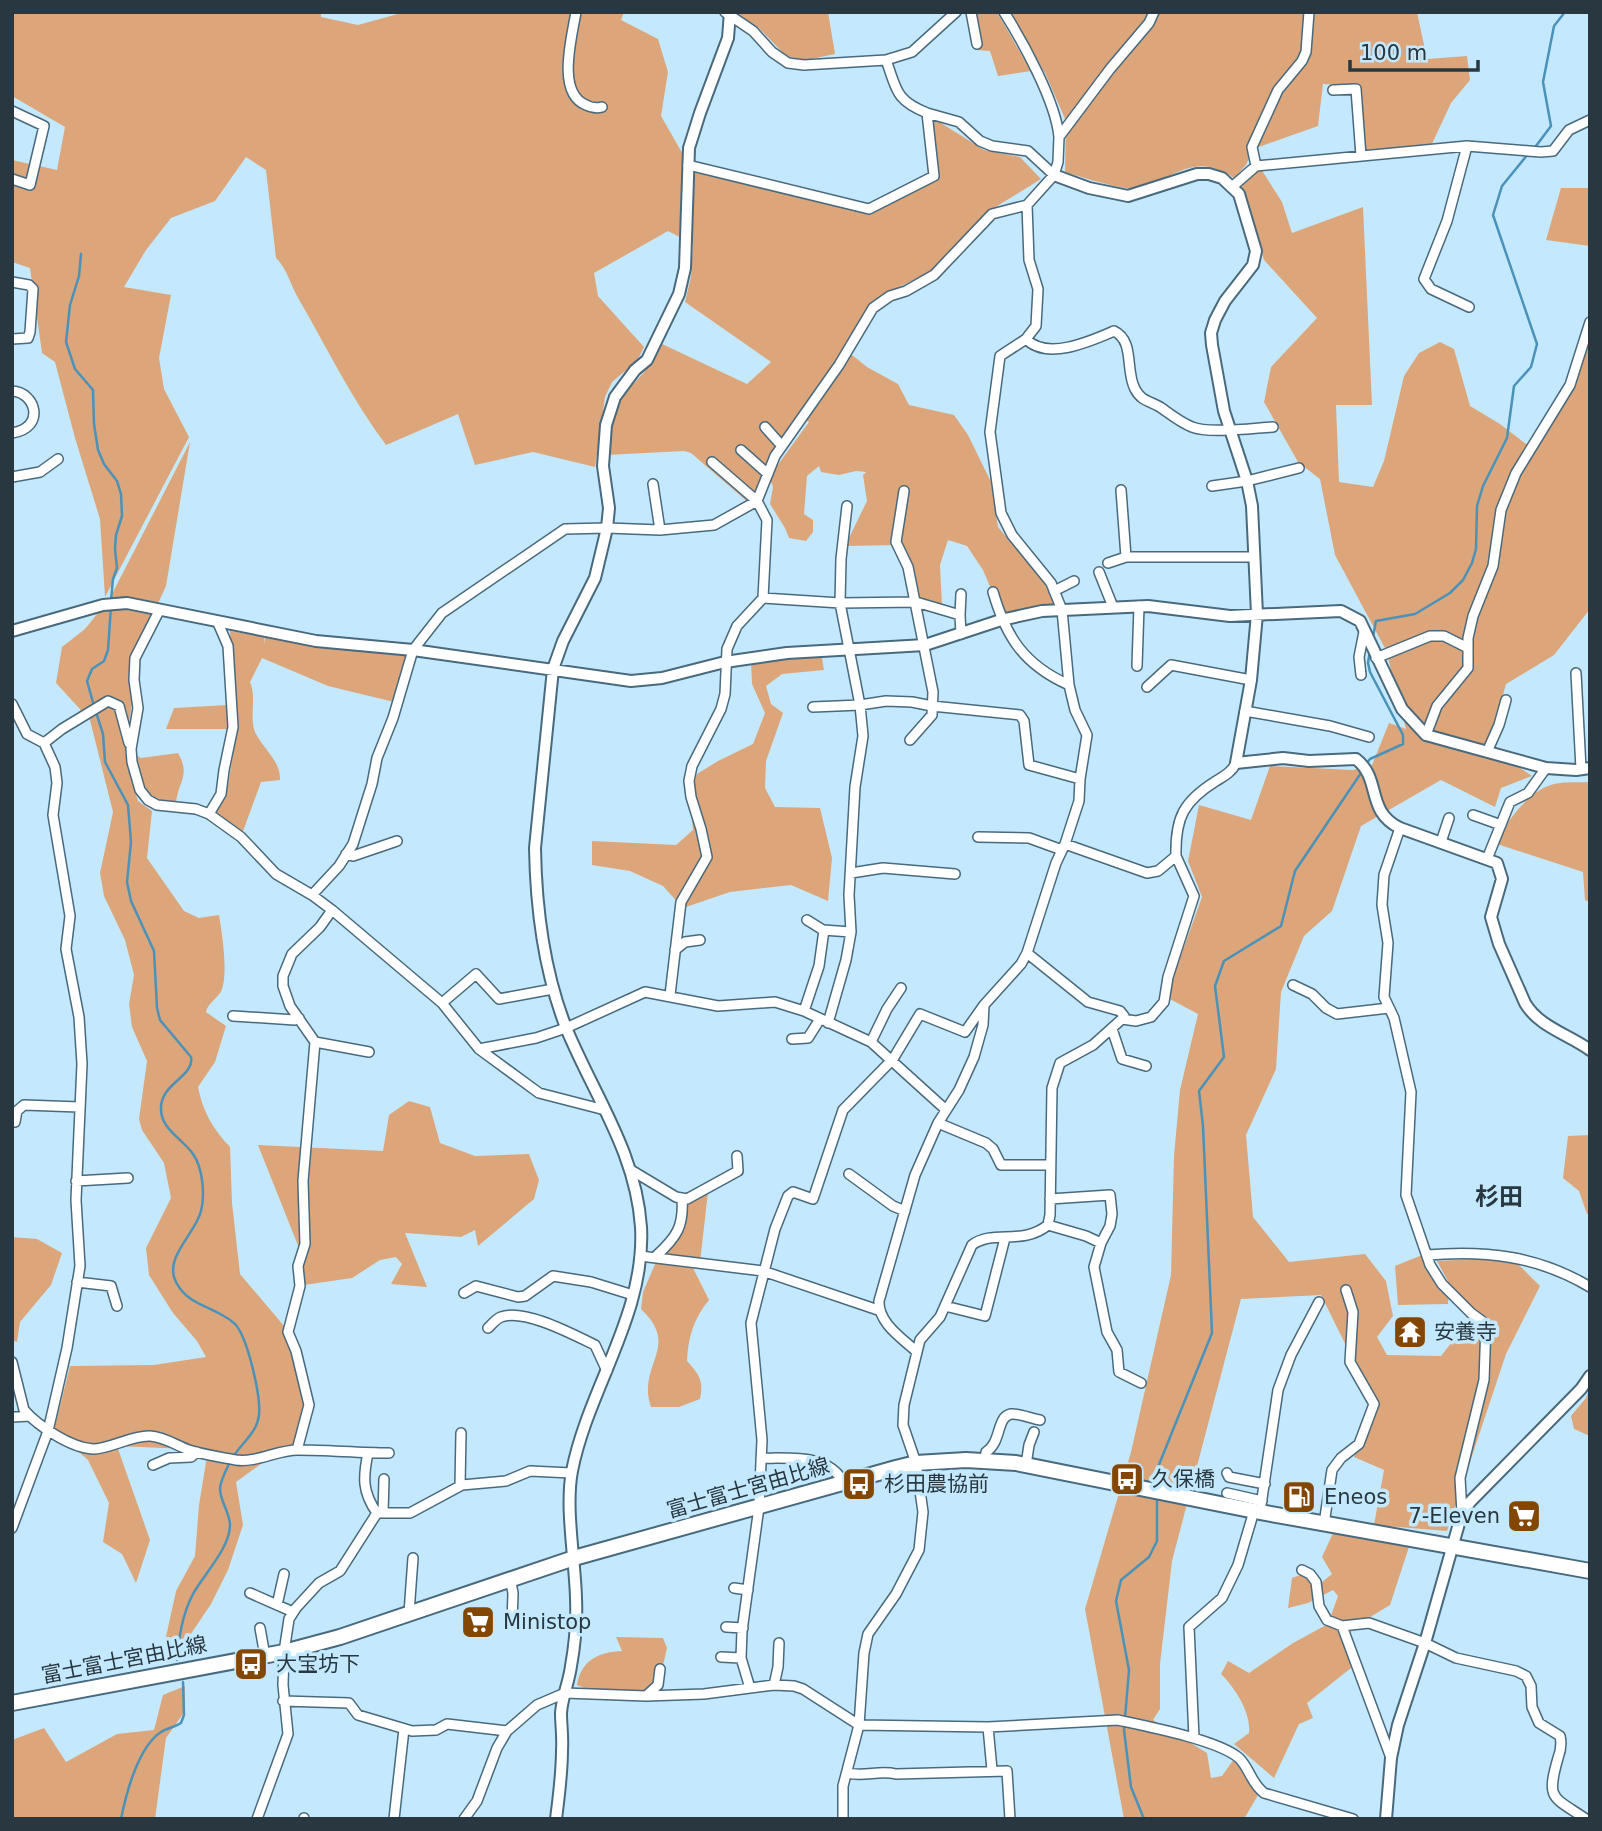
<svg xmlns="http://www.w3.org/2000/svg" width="1602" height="1831" font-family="'DejaVu Sans','Noto Sans JP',sans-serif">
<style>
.green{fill:#dda57a}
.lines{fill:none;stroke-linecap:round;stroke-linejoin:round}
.stream{stroke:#4b92b9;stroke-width:2.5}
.minor-casing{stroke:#49697d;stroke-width:12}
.tertiary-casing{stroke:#49697d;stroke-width:14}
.primary-casing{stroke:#49697d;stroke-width:18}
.minor{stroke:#fff;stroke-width:9}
.tertiary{stroke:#fff;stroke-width:10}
.primary{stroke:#fff;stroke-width:14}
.labels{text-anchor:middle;stroke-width:7;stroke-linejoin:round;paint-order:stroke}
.poi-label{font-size:21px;fill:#293740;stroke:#c4e9ff;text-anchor:start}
.street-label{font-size:21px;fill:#293740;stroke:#c4e9ff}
.quarter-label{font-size:24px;font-weight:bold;fill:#293740;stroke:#c4e9ff}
</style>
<rect width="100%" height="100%" fill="#c4e9ff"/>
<path class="green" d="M12 12H321V17L358 25 405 12H624L621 20 658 39 668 72 661 116 693 172 868 214 937 179 933 118 984 150 1020 157 1041 179 989 211 930 272 893 290 848 343 793 431 774 470 809 422 806 420 847 351 867 367 898 384 909 405 954 415 968 435 991 482 998 527 1043 581 1056 605 1002 615 983 570 967 546 948 540 940 565 942 605 914 602 897 545 845 546 867 501 863 475 866 472 856 471 839 475 821 472 819 466 807 476 804 514 813 520V532L806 541 789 538 785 528 770 504 773 487 770 479 750 504 691 453 684 451 606 455 617 402 647 369 662 344 747 384 771 362 685 302 691 277 693 244 668 231 594 273 598 296 644 347 637 361 612 382 605 397 595 467 533 452 475 465 458 414 386 445C351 398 326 346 297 296 290 283 287 269 276 258L266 170 246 157 215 201 171 218 146 250 124 287 171 295 159 358 164 389 189 437 105 597 100 519 75 438 55 362 42 353 30 268 12 262V160L57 170 65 127 12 96Z
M737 12H828L835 54 806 60 786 56 759 28 739 18Z
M969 12H997L1031 71 998 76 990 51 976 50Z
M1009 12H1417L1427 59 1467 56 1470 80 1451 103 1431 146 1364 150 1356 86 1323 84 1318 126 1253 149 1246 165 1234 178C1193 149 1173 182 1133 188 1121 190 1079 176 1065 172L1066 121 1045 73Z
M1261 169 1282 202 1292 233 1363 207 1372 405H1336L1339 482 1373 487 1384 461 1404 376 1419 353 1440 342 1454 349 1470 406 1500 424 1526 444 1540 435 1578 377 1590 328V609L1554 655 1506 684 1489 747 1532 776 1501 788 1495 807 1441 780 1361 826 1332 911 1304 936 1281 992 1276 1069 1246 1135 1253 1217 1289 1262 1365 1254 1386 1281 1393 1316 1377 1337 1387 1355 1441 1356 1469 1320 1437 1261 1511 1257 1540 1286 1506 1354 1447 1531 1374 1525 1384 1470 1354 1457 1372 1398 1321 1295 1241 1299 1172 1561 1160 1664V1709L1153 1720 1207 1753 1211 1778 1222 1776 1234 1759 1258 1795 1244 1819H1124L1085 1609 1131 1452 1171 1275 1174 1156 1180 1090 1198 1014 1166 997 1202 897 1188 861 1199 805 1251 820 1270 766 1353 770 1372 765 1389 723 1406 729 1386 650 1335 555 1320 479 1298 462 1264 402 1271 367 1317 318 1264 260 1241 185Z
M1561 188H1590V246L1546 240Z
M190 442 166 586 131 662 133 695 125 752 138 801 152 811 147 858 184 911 199 918 219 915C222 933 228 972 222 989 219 998 208 1002 206 1012L226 1026 215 1062 198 1087C203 1112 213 1129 230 1147L232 1203 240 1274 290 1333 308 1400 297 1447 280 1450 236 1482 243 1525 228 1570 211 1604 178 1653 166 1637 176 1591 195 1556 199 1505 207 1456 187 1449 117 1446 150 1540 136 1583 122 1554 103 1542 109 1503 88 1460 54 1430 70 1366 154 1365 206 1357 197 1341 173 1313 149 1275 146 1248 171 1198 164 1163 142 1130 139 1119 147 1061 132 1027 129 1004 134 975 125 940 104 896 100 873 113 812 90 720 56 683 62 647 85 629 110 598Z
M230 631 264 637V645L265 637 407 651 394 702 328 686 262 658 250 682C257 698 249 717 255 732 263 749 281 761 280 780L261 782 242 834 214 813 226 797 237 731Z
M821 653 824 670 782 674 766 686 771 704 783 713 766 761 765 788 775 807 820 808 832 858 828 901 791 885 730 892 683 908 663 886 630 871 592 865V841L676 845 693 830 690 799 697 774 718 761 753 744 765 713 752 684 751 660Z
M227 705 229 729H166L174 708Z
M178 753C191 776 178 781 176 803 141 798 142 785 134 754L141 758Z
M1590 782V902L1585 900 1583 872 1494 843C1507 823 1527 792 1551 785 1563 781 1578 783 1590 782Z
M409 1101 430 1107 440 1143 475 1156 529 1154 539 1180 534 1199 478 1246 475 1230 461 1237 405 1233 427 1287 391 1284 402 1264 396 1257 380 1260 352 1278 304 1285 301 1253 258 1145 383 1151 389 1115Z
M1590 1135V1213L1587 1214 1579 1191 1563 1178 1568 1136Z
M708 1192 700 1262 693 1268 709 1300C694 1318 688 1337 687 1361 699 1374 704 1381 700 1399L679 1407H651C636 1364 682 1348 641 1309L643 1292 656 1262 672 1240 687 1203Z
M12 1237 37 1239 62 1253 51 1285 20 1322 17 1342 12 1340Z
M1427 1253 1449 1293 1448 1304 1398 1305 1395 1266Z
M1590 1387V1436L1574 1429 1571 1416 1586 1398Z
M1334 1531 1387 1538 1409 1547 1390 1605 1352 1628 1347 1653 1351 1668 1307 1703 1313 1718 1299 1724 1274 1778 1234 1744 1249 1733C1251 1712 1235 1688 1221 1674L1228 1661 1249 1673 1293 1643 1328 1624 1338 1596 1333 1590 1308 1603 1288 1608 1292 1578 1303 1574 1317 1586 1332 1574 1322 1557Z
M616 1637 663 1638 667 1648 657 1692 587 1689 577 1685C581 1660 599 1652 622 1651Z
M185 1686V1711L166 1738 155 1819H12V1740L44 1728 66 1762 117 1734 154 1730 163 1695Z"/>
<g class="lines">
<path class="stream" d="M1533 150 1551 126 1543 82 1554 26 1565 12
M81 254 79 276 70 305 66 342 75 369 93 390 94 424 98 450 104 464 117 481 121 494 122 516 116 535 115 549 117 568 113 579 111 600
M1373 637 1376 621 1415 614 1450 593 1463 580 1472 563 1476 549 1477 506 1483 486 1507 438 1514 386 1531 367 1537 344 1493 215 1502 186 1528 154
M94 706 87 681 92 669 104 661 108 650 111 606
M96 712 103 734 105 762 128 805 131 842 127 882 131 901 154 951 157 1008 160 1020 191 1057C195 1076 161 1083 161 1108 160 1129 183 1139 193 1154 203 1168 205 1195 201 1211 196 1233 163 1258 176 1282 186 1302 205 1305 222 1315 226 1317 232 1321 235 1324 248 1338 261 1397 259 1415 257 1435 236 1447 229 1464 226 1470 220 1482 220 1489 220 1501 230 1513 230 1525 230 1548 204 1574 193 1594 182 1615 179 1637 177 1660
M1366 764 1370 759 1403 744V735L1370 672 1368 663 1370 651
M1157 1485 1156 1472 1212 1333 1203 1126 1199 1091 1224 1057 1215 986 1224 961 1281 926 1295 871 1363 770
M121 1819C126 1794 138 1747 161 1732 167 1728 175 1727 181 1723L184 1715 183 1682
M1144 1819 1131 1787 1124 1730 1129 1670 1116 1601 1121 1580 1149 1557 1157 1541V1495"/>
<g class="minor-casing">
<path id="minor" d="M576 12C572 37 556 93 586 105 592 108 596 109 602 107
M725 12 753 31 772 52 788 63 804 65 886 60 912 52 956 12
M971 12 977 44
M1004 12C1023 42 1056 102 1059 137
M1333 90 1356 89 1361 156
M12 111 44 126 30 185 12 179
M927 113 959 122 980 141 992 146 1028 151 1054 175
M1467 146 1447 221 1424 279 1431 289 1469 307
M688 165 869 209 934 176 927 113C895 100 897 90 886 60
M1256 166 1252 147 1278 90 1302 61 1306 52 1309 12
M1233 186 1256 166 1467 146 1541 152 1553 151 1569 130 1590 120
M1027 205 1029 260 1038 289 1036 326 1026 339 1000 356 990 432 1001 513 1012 535 1051 583 1062 610 1069 685 1075 710 1087 735 1080 779
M12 282 29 285 33 289 30 332 28 338 12 339
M1026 339C1047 361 1091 341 1114 331 1135 341 1125 371 1135 389 1141 401 1150 401 1160 407 1170 414 1181 423 1192 427 1209 434 1254 428 1273 427
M12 391C36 392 46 428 12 433
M765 427 782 446
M741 450 768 474
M12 477 40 472 58 459
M653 484 660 530
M1212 486 1247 481 1299 468
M1121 490 1126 557H1253
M904 491 896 542 908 567 933 692 932 715 910 740
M1108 563 1126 557
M1099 572 1113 607
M1054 591 1074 581
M993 592C1006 637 1024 665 1069 685
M763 598 840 603 916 602 960 615 961 634
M159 611 135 658 134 680 138 708 131 749 132 762 140 790 148 800 157 805 196 809 209 814 241 837 276 874 312 895 332 910 442 1003 479 1049 539 1093 605 1110
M960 615 961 594
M1376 658 1430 636H1444L1468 648
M1137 666 1139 606
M1576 673 1581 769
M1361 675 1359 657 1364 632
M1147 687 1171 665 1251 680
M12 704 27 734 44 743 55 767 57 783 53 815 70 916 66 949 79 1017 82 1064 76 1200 80 1266 67 1348 48 1431 12 1528
M813 707 860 705 886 701 912 702 932 706 1020 715 1024 721 1029 765 1080 779 1079 801 1065 844
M1245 711 1330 726 1369 737
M1426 735 1437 706 1468 668V638L1473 616 1493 566 1501 510 1516 473 1570 385 1590 322
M44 743 62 729 108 701 119 706 129 743
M1487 752 1499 725 1506 700
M209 814 221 794 224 770 233 727 228 646 218 623
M1473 815 1501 825
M1400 828 1384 875 1382 905 1388 943 1384 997 1394 1018 1411 1092 1406 1195 1430 1265 1442 1284 1471 1313 1486 1324 1484 1380 1460 1478 1462 1513
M978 837 1029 838 1062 850
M1441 842 1449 818
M346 854 353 856 397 841
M1487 859 1510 802 1528 793 1546 768
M851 873 883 868 955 874
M312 895 339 866 353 844 372 784 377 758 393 718 413 650 442 613 565 529 607 528 660 530 714 525 757 501 775 456 839 365 873 308 890 296 906 291 934 275 992 214 1027 205 1054 175 1058 162 1059 137 1110 69 1149 23 1154 12
M807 920 823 930 851 932
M675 950 685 942 700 940
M1027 953 1088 1002 1120 1011 1124 1016 1122 1019
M1293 985 1312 994 1326 1008 1337 1014 1389 1008
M670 995 681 902 707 857 701 829 691 797 689 781 692 766 721 709 725 694 727 649 737 626 763 598 767 520 757 501 712 462
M442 1003 476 974 499 999 553 989
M804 1011 819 966 824 930
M233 1016 295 1020 299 1018
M828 1023 846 960 851 932 849 895 855 787 863 736 860 705 840 603 841 559 847 506
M1112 1029 1122 1059 1146 1066
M792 1039 808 1038 820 1019
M315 1042 369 1052
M871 1042 887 1009 901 988
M479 1049 536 1038 566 1028 645 992 718 1006 775 1002 804 1011 871 1042 945 1109
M15 1122 17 1111 24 1105 79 1107
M938 1123 986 1143 993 1149 1001 1165H1049
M631 1170 676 1197 687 1199 738 1171 737 1156
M849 1174 893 1206 905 1211
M76 1181 128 1178
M1050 1199 1110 1195 1112 1214 1110 1226 1101 1243 1094 1267 1107 1332 1117 1350 1119 1372 1141 1383
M1048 1225 1086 1236 1101 1243
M1427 1255C1486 1250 1538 1256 1590 1287
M640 1256 763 1271 878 1310
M656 1256C677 1237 684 1226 682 1198
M77 1282 111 1286 117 1306
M464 1293 476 1286 518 1297 525 1296 553 1276 591 1282 633 1295
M945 1306 985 1316 1005 1238
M488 1328C492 1324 496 1319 501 1317 524 1308 574 1335 595 1345L607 1371
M917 1352 920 1340 940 1317 972 1245C993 1229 1022 1246 1048 1225L1050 1215 1052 1088 1060 1063 1093 1045 1122 1019 1136 1021 1151 1017 1164 1002 1168 977 1194 896 1176 856
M12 1362 24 1410C38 1426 71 1448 93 1449 110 1449 132 1435 150 1436 165 1437 175 1445 189 1450 205 1455 220 1457 236 1460 256 1463 277 1450 298 1450 328 1450 359 1453 389 1453
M12 1417 30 1416
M297 1450 309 1405 296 1351 288 1332 300 1286 298 1266 305 1244 303 1181 315 1042 290 1006 283 986V976L292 954 320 927 332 910
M368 1453C363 1477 362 1492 377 1513
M761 1458C791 1459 828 1453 844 1483
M985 1460 986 1452C1002 1442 996 1417 1011 1414 1019 1413 1032 1419 1040 1420
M153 1465 169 1458 191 1457 197 1452
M1026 1465 1029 1445 1034 1432
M1227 1473 1229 1477 1265 1484
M460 1486 461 1433
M1227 1493 1262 1501
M1260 1512 1278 1390 1291 1355 1319 1302
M377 1513H410L462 1485 506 1481 530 1471 571 1473
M383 1513 384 1479
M1324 1524 1332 1470 1341 1458 1359 1444 1374 1404 1350 1362 1353 1312 1346 1290
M1302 1570 1310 1574 1316 1582 1319 1606 1327 1620 1342 1626 1369 1623 1425 1643 1456 1658 1516 1671 1526 1676 1531 1686 1532 1707 1539 1723 1560 1736C1562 1744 1561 1750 1558 1758 1546 1800 1552 1796 1586 1819
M510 1578 513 1593 512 1623
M734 1588 748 1590
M250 1593 293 1612
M277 1605 284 1574
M409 1613 413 1558
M1342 1626 1391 1758
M726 1627 743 1628
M260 1628 265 1656
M721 1657 741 1658
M774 1685 778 1667 779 1643
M750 1688 741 1658 742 1631 759 1507 762 1440 751 1323 775 1229 788 1196 793 1192 813 1199 843 1110 893 1059 920 1014 965 1032 984 1005
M646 1696 658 1685 660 1669
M283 1701 349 1703 358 1715 412 1731 436 1730 447 1724 507 1731
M988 1727 992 1770
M1194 1738 1189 1627 1222 1598 1238 1565 1254 1511
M847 1773C864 1777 880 1770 896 1774L1007 1771 1010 1819
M257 1819 288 1734 283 1685 284 1652 289 1619 296 1608 319 1583 340 1571 377 1513
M304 1819V1818
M394 1819 404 1729
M464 1819 477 1801 497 1748 507 1731 537 1705 565 1693 646 1696 704 1694 774 1685 794 1686 803 1689 859 1725 988 1727 1118 1720C1146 1726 1218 1740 1239 1758 1250 1769 1251 1783 1264 1793L1353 1819
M843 1819V1786L859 1725 864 1653 868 1634 896 1594 919 1550 923 1512 916 1463 903 1425 904 1405 917 1352C902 1338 878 1323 879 1301L915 1175 938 1123 959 1090 974 1057 983 1025 984 1005 1021 964 1027 953 1056 863 1065 844 1147 873 1158 871 1176 856C1175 817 1184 801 1216 781 1224 776 1232 772 1236 763"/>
</g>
<g class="tertiary-casing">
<path id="tertiary" d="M1054 175 1089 188 1128 196 1197 174H1209L1222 178 1239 194 1256 251 1253 265 1225 301 1215 320 1211 333 1212 345 1224 411 1247 481 1252 506 1257 614 1251 680 1236 763 1283 758 1309 761 1356 759C1382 779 1365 811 1400 828L1497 863 1502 879 1491 917 1499 944 1525 1003C1539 1027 1568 1034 1590 1050
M12 631 103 605 127 603 316 641 413 650 631 681 662 678 725 662 787 653 925 645 1001 620 1042 611 1148 606 1230 616 1341 611 1360 621 1402 709 1426 735 1546 768 1576 770 1590 768
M556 1819C559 1796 562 1773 562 1750 563 1738 561 1725 561 1713 562 1697 569 1682 571 1666 575 1644 577 1620 576 1598 575 1559 565 1508 572 1471 588 1389 646 1314 641 1227 636 1153 595 1097 567 1030 545 975 536 908 535 848L553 669 563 641 595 578 607 528 609 508 603 466 606 425 615 397 635 370 647 360 679 294 685 268 689 148 700 113 728 38 730 12
M1386 1819 1391 1758 1398 1725 1425 1643 1462 1513 1470 1502 1581 1389 1590 1376"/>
</g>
<g class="primary-casing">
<path id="primary" d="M12 1703 284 1652 340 1637 574 1558 896 1468 916 1463 966 1460 1016 1463 1260 1512 1590 1571"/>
</g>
<use href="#minor" class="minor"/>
<use href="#tertiary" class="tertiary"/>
<use href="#primary" class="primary"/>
</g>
<defs>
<g id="temple-square" transform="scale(1.75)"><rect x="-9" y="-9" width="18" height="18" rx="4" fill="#834603" stroke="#c4e9ff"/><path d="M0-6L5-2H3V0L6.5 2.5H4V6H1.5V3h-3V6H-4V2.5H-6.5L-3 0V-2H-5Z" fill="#fff"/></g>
<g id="bus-square" transform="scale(1.75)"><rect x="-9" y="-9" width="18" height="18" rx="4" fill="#834603" stroke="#c4e9ff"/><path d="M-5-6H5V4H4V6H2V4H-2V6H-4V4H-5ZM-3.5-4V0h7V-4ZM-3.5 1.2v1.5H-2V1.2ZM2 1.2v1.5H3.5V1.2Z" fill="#fff"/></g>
<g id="fuel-square" transform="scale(1.75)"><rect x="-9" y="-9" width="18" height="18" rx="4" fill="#834603" stroke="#c4e9ff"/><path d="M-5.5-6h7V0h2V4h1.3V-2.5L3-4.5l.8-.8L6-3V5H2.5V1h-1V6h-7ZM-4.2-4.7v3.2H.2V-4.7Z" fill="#fff"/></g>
<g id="supermarket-square" transform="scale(1.75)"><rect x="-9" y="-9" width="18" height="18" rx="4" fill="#834603" stroke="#c4e9ff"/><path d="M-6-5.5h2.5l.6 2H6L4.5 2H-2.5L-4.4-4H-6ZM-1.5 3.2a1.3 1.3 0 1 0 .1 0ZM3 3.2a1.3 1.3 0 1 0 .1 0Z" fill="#fff"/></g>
</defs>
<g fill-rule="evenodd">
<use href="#temple-square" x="1410" y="1332"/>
<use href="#bus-square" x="1127" y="1479"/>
<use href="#bus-square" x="859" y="1484"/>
<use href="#fuel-square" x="1299" y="1497"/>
<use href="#supermarket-square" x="1524" y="1516"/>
<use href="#supermarket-square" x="478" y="1622"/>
<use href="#bus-square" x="251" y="1664"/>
</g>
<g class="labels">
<g class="poi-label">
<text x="1434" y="1339">安養寺</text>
<text x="1152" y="1486">久保橋</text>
<text x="884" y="1491">杉田農協前</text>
<text x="1324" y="1504">Eneos</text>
<text x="1500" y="1523" text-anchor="end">7-Eleven</text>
<text x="503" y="1629">Ministop</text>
<text x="276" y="1671">大宝坊下</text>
</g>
<g class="street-label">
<text transform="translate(748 1488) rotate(-16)" y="7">富士富士宮由比線</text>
<text transform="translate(124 1660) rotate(-11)" y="7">富士富士宮由比線</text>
</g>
<g class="quarter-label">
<text x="1499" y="1205">杉田</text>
</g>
</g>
<rect width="1602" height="1831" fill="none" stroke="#293740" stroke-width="28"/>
<path d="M1350 60v10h128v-10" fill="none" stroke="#293740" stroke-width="3.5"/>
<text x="1360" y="60" font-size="21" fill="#293740" stroke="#c4e9ff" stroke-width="5" paint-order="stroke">100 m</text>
</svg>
